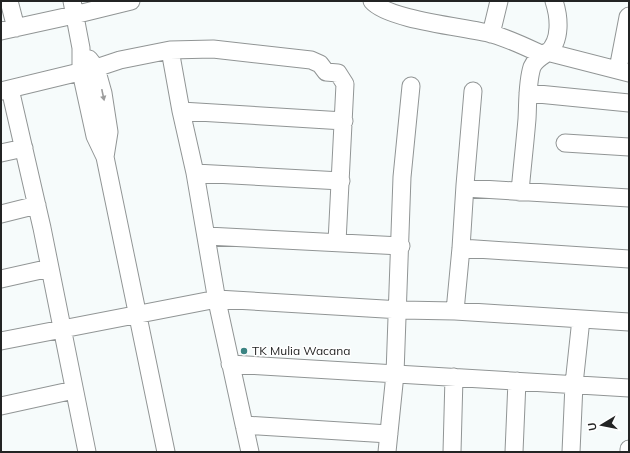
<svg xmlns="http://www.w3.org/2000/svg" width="630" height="453" font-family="Mulish,sans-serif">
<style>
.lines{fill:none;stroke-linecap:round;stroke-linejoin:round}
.minor-casing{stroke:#919595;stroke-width:19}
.minor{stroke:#fff;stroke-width:17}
.oneway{fill:#9c9c9c}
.poi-dot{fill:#3b8483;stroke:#fff;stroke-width:1.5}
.labels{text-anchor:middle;stroke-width:3;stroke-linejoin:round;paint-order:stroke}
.poi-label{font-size:12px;fill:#232424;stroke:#fff;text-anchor:start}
</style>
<rect width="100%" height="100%" fill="#f6fbfb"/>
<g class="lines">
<g class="minor-casing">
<path id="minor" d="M9 1 16 28
M72 1 81 48V72L95 136 105 157 166 452
M372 1C388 20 465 27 492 34 510 39 526 47 543 55
M1 31 74 15 131 1
M491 34 499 1
M170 50 181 111 195 173 217 301 250 452
M547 52 629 73
M89 59 96 68 103 93 109 132 105 157
M618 69 628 17 629 16
M10 89 42 228 87 452
M1 91 96 68 120 60 170 50 213 49 311 60 320 64 326 72 338 73 345 84 337 242
M528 93 629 103
M181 111 344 121
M565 143 629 147
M1 153 24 148
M195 173 341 181
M465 188 629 198
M520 192C522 168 525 143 527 119 528 102 527 83 532 67 535 60 541 57 547 53 562 41 559 16 554 1
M1 214 37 205
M207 236 401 246
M461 248 629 259
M1 279 50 268
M455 311 461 248 465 185 473 91
M1 341 217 299 401 310 455 311 629 322
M230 364 629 388
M1 406 74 390
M244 425 389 434
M387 452 395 374 402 177 411 86
M452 452 454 377
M514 452 517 381
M571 452 574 384 581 319
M629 452V449"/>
</g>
<use href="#minor" class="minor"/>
</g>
<defs><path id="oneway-solid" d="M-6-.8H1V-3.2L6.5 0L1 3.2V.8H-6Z"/></defs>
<use class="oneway" href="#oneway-solid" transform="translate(103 95) rotate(78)"/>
<circle class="poi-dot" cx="244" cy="351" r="4"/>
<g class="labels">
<g class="poi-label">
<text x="252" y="355">TK Mulia Wacana</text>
</g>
</g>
<rect width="630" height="453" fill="none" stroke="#232424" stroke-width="4"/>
<g transform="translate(602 425) rotate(260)" stroke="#ffffff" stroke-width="3" paint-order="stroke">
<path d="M0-3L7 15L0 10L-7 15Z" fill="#232424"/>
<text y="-6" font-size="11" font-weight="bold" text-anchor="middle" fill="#232424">U</text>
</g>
</svg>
